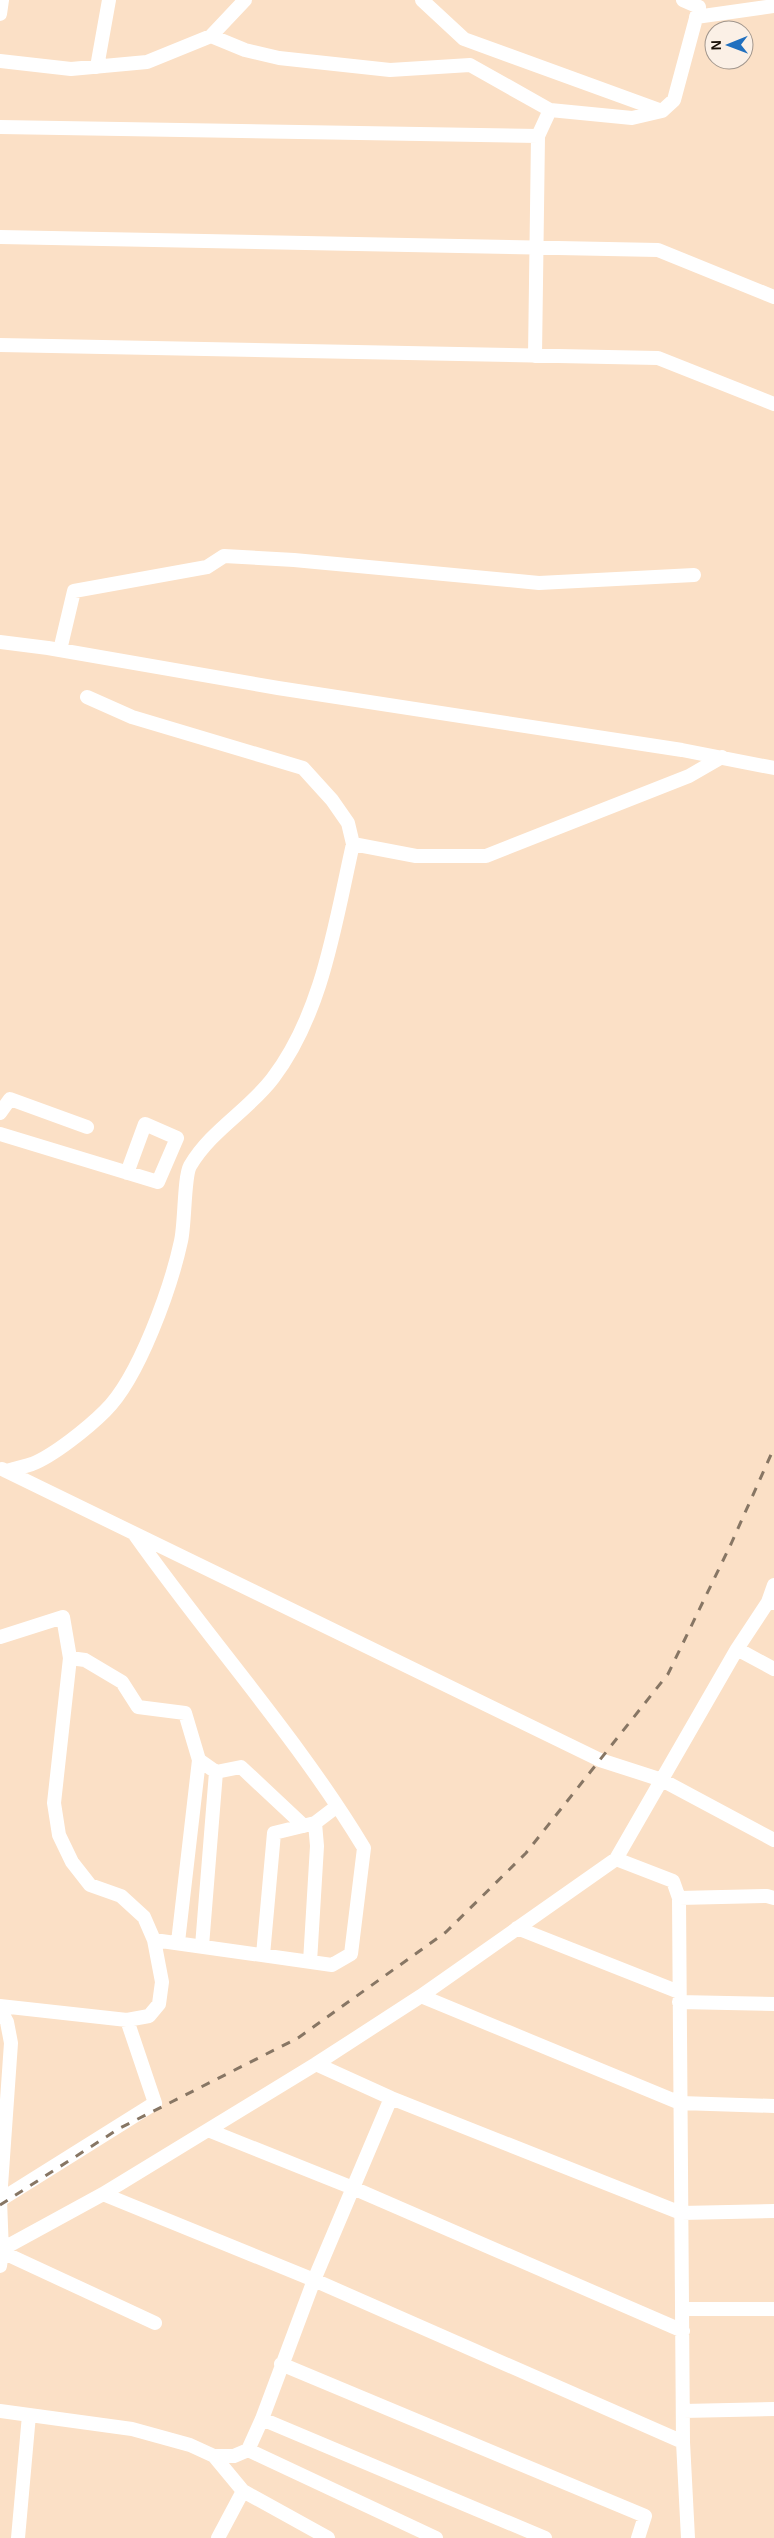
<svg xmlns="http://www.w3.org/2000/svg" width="774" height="2538" font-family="Helvetica,sans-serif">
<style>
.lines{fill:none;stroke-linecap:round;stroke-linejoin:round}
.minor{stroke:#fff;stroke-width:14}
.rail{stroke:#877664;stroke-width:3;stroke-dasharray:9 9;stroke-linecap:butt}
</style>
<rect width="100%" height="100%" fill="#fbe0c6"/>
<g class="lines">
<path class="minor" d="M422 0 464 39 662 111
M0 14 2 0
M696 17 774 6
M211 36 245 0
M0 61 71 69 147 62 211 36 245 50 279 58 390 70 470 65 550 110
M97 67 109 0
M0 127 538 136
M0 237 658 250 774 297
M0 345 658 358 774 404
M535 356 538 136 550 110 632 118 662 111 674 100 699 7 683 0
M0 642 48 648 278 688 682 750 774 768
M60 650 74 591 207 567 224 556 294 560 539 583 694 575
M87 697 132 717 303 768 332 800 348 823 353 844
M0 1113 10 1099 87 1127
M0 1134 158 1182 177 1138 145 1124 127 1173
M2 1469 600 1760 662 1780 774 1840
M6 1471C14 1469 23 1467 32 1464 53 1456 88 1428 105 1411 139 1378 171 1287 181 1241 185 1224 184 1177 190 1166 211 1130 249 1110 273 1078 323 1012 335 923 353 844L416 856H486L689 776 722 757
M135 1535C210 1641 297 1737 364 1848L351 1954 332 1965 154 1940
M768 1602 774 1585
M0 1637 63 1617 70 1658 54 1803 59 1835 72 1862 90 1885 121 1896 144 1917 154 1940 162 1982 159 2004 149 2016 127 2020 0 2006
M737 1649 768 1602 774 1603
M70 1658 85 1660 122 1682 138 1707 185 1713 199 1760 216 1772 241 1767 304 1826
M616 1859 673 1881 679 1898 683 2442 688 2538
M679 1898 767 1896 774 1898
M517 1928 679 1992
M178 1942 199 1760
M202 1946 216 1772
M263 1955 274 1833 315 1823 336 1807
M310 1962 317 1846 315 1823
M421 1996 680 2103 774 2106
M679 2002 774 2004
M0 2009 7 2022 11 2043 0 2200 2 2252 155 2323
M316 2064 391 2098 681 2213 774 2211
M208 2130 353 2188 683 2331
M103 2194 314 2280 683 2442
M0 2200 155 2103 127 2020
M0 2266 2 2252 6 2247 103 2194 316 2064 421 1996 616 1859 737 1649 774 1669
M682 2309H774
M281 2364 645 2516 638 2538
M0 2411 132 2429 190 2445 214 2456 243 2491 328 2538
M683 2411 774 2409
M262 2419 545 2538
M248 2450 436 2538
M214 2456H234L248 2450 262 2419 314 2280 391 2098
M18 2538 29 2415
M218 2538 243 2491"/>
<path class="rail" d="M0 2205 120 2128 298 2038 446 1932 526 1853 668 1674 731 1544 774 1448"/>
</g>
<g transform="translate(729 45) rotate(269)"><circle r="24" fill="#fbf0e6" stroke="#a1968d"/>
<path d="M0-4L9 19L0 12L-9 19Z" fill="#2170bf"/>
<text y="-8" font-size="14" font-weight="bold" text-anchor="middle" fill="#191007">N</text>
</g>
</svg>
